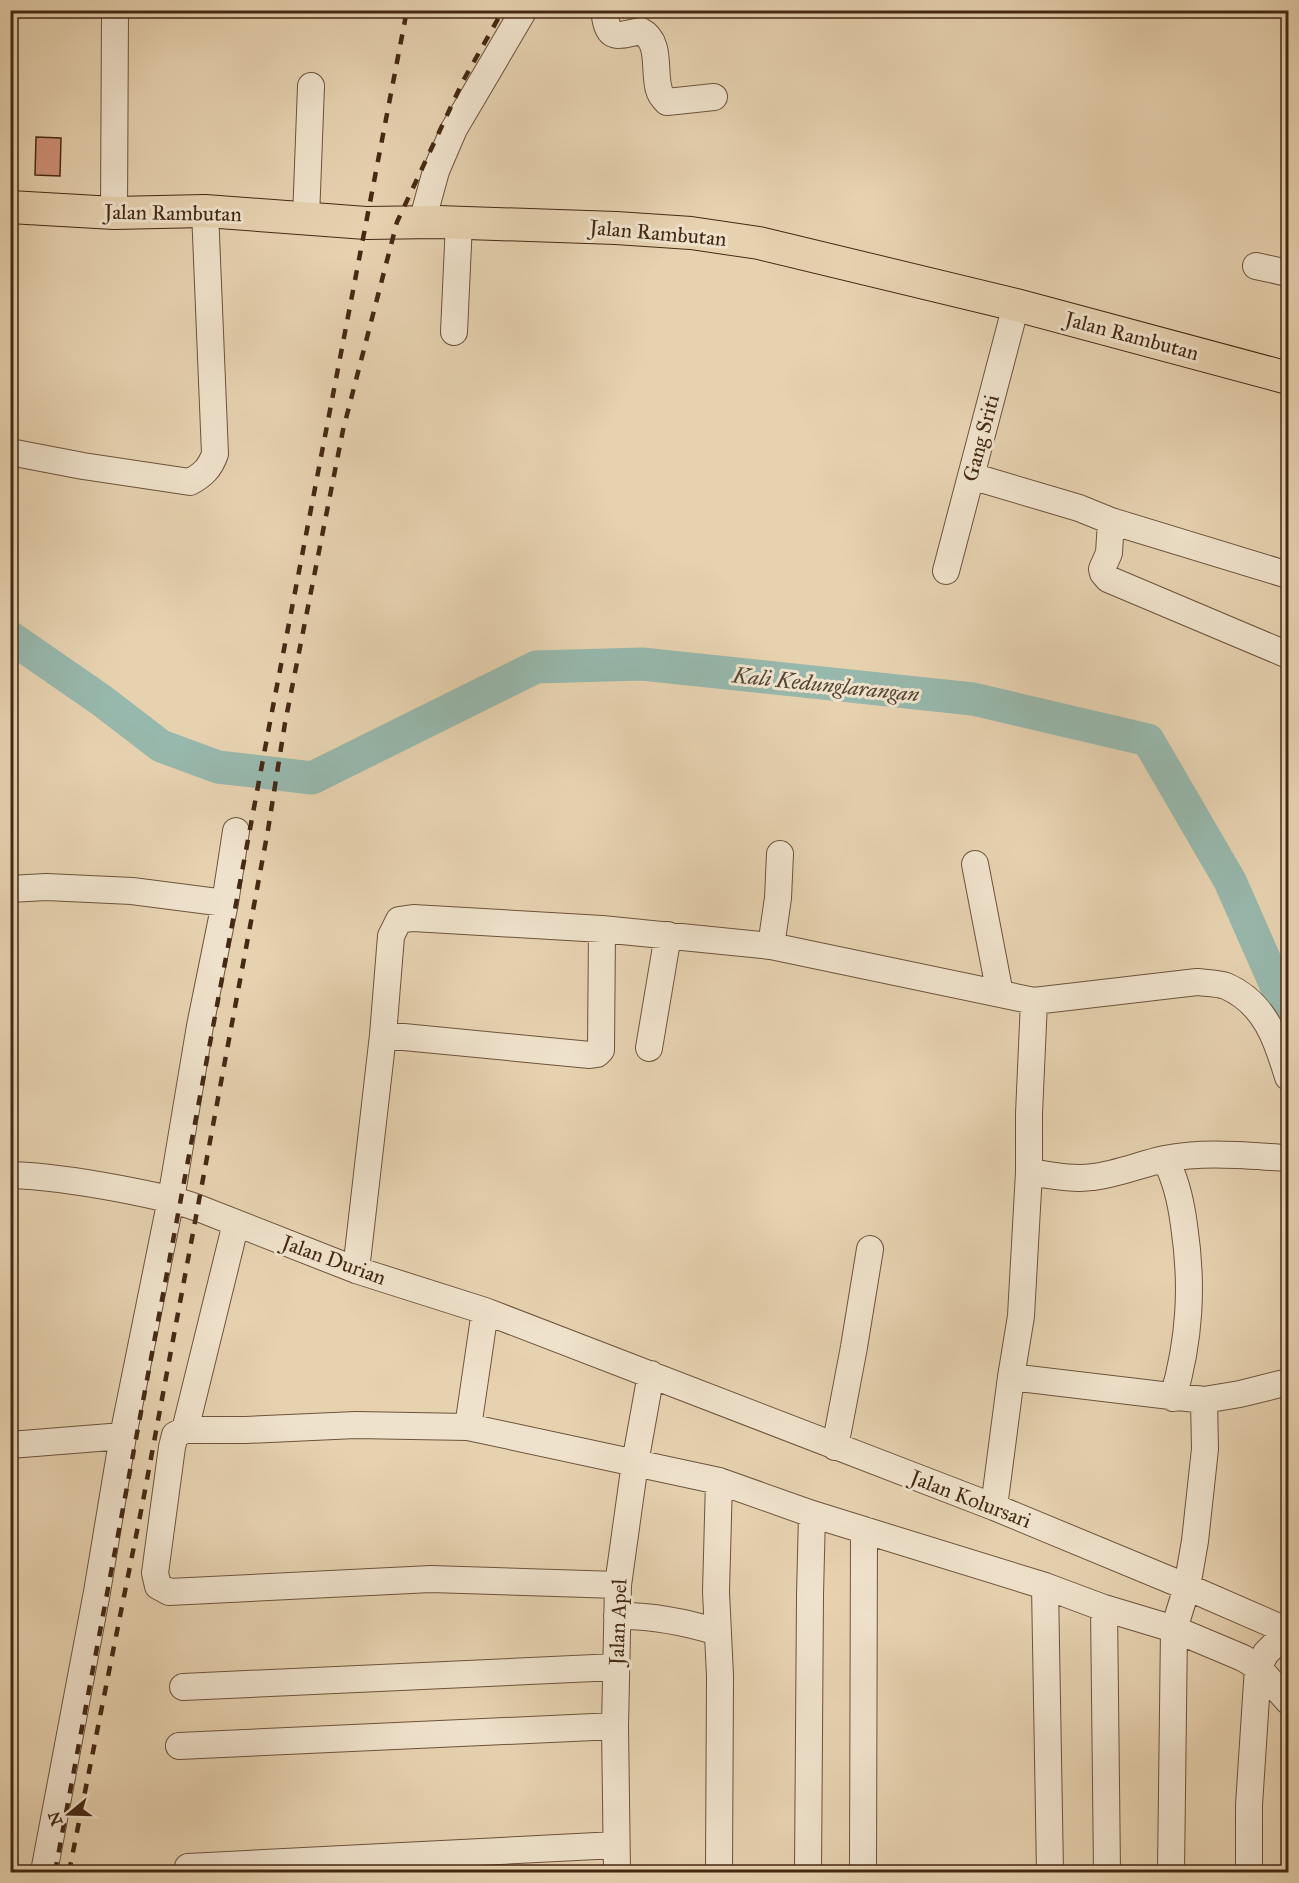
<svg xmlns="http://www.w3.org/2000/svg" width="1299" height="1883" font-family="'IM FELL Great Primer',serif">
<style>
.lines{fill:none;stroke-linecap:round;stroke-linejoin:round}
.river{stroke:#97b8ac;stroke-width:33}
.building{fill:#d19179;stroke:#452914;stroke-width:1.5}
.minor-casing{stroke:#6e533b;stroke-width:28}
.major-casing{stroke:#452914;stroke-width:34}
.minor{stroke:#efe2cc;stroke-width:26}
.major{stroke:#e7d2b0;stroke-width:32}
.rail{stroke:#452914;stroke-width:4.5;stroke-dasharray:10 10;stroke-linecap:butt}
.labels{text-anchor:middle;stroke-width:6;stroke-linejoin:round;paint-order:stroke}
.street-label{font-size:21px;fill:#452914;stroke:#efe2cc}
.water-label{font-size:22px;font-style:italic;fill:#554632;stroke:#efe2cc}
</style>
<rect width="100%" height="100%" fill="#e7d2b0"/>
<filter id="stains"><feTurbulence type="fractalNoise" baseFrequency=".00333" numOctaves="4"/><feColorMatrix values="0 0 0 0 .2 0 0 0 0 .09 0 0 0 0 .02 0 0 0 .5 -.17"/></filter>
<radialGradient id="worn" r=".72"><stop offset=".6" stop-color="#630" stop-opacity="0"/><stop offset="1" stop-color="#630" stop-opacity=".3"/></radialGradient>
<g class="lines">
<path class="river" d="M10 637 101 700 161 746 218 767 312 778 536 667 642 664 973 699 1148 740 1230 881 1288 1013"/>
</g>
<path class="building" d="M36 137 61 138 60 176 35 175Z"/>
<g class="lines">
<g class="minor-casing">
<path id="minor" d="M604 10C608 42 615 36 641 31 662 42 653 71 659 90 660 95 664 99 667 102L714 97
M114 213 115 10
M306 218 311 86
M422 222 436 171 454 129 524 10
M1256 266 1288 273
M454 332 459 223
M10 452 83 466 190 482C203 475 210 468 215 454L205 211
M971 476 1079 508 1111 521 1109 553 1102 569 1103 573 1108 579 1288 655
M1111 521 1288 575
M946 571 1016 305
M975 864 1000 994
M10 889 46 887 132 891 225 903
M771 946 778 898 780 854
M383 1035 590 1055 597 1054 601 1050 602 929
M649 1048 668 935
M1165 1159C1176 1179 1181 1202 1184 1225 1193 1285 1190 1339 1173 1398
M1029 1172C1050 1175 1072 1180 1093 1177 1118 1174 1141 1164 1165 1159 1205 1151 1248 1156 1288 1158
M10 1175C48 1176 84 1182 121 1189 147 1194 173 1199 198 1208L356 1270 485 1311 994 1507 1187 1587 1288 1631
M356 1270 383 1035 391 936 399 920 413 918 602 929 771 946 1034 1001 1197 982C1206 983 1218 983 1226 986 1265 1003 1277 1040 1288 1077
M1011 1377 1204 1400 1240 1394 1288 1382
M468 1427 485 1311
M185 1430 236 1223
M10 1445 123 1436
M835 1447 854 1347 870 1249
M994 1507 1011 1377 1021 1316 1029 1172V1114L1034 1001
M618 1585 431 1579 169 1592 158 1586 155 1573 172 1447 175 1435 185 1430H246L356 1425 468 1427 719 1481 812 1514 1045 1586 1104 1608 1174 1629 1243 1658 1258 1667 1288 1701
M1045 1586 1050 1872
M1104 1608 1107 1872
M617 1616C651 1615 685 1622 718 1632
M183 1687 616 1667
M179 1746 615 1726
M188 1867 616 1845
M44 1872 97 1592 123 1436 171 1199 200 1026 225 903 236 831
M617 1872 615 1726 618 1585 635 1463 651 1374
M719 1872 720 1676 716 1592 719 1481
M808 1872 810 1595 812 1514
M863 1872 864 1530
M1171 1872 1174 1629 1187 1587 1195 1541 1205 1449 1204 1400
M1249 1872V1805L1258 1667 1266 1653 1288 1631"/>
</g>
<g class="major-casing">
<path id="major" d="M10 207 114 213 205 211 366 223 438 222 616 228 691 233 759 243 1016 305 1288 378"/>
</g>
<use href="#minor" class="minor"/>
<use href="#major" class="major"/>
<path class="rail" d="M55 1872 270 722 407 10
M69 1872 143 1501 268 830 285 723 343 430 397 222 463 81 503 10"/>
</g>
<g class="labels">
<g class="street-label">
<text transform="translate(173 213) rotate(1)" y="7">Jalan Rambutan</text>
<text transform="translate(658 233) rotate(5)" y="7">Jalan Rambutan</text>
<text transform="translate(1132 336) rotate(15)" y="7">Jalan Rambutan</text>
<text transform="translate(981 438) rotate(-75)" y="7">Gang Sriti</text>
<text transform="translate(334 1260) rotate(20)" y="7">Jalan Durian</text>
<text transform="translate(971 1499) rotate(21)" y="7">Jalan Kolursari</text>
<text transform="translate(618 1622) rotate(-88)" y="7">Jalan Apel</text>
</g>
<g class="water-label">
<text transform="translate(826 684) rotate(6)" y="8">Kali Kedunglarangan</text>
</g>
</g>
<rect width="1299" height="1883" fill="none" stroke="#e7d2b0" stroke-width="36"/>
<rect x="12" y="12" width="1275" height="1859" fill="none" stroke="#452914" stroke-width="3"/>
<rect x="18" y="18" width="1263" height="1847" fill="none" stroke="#452914" stroke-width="1.5"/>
<g transform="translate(69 1814) rotate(251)" stroke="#efe2cc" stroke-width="4.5" paint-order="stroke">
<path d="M0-4.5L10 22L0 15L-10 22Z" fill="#452914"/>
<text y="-9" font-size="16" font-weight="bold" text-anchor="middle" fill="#452914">N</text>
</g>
<rect width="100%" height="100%" filter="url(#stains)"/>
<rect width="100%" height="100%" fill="url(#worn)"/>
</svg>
